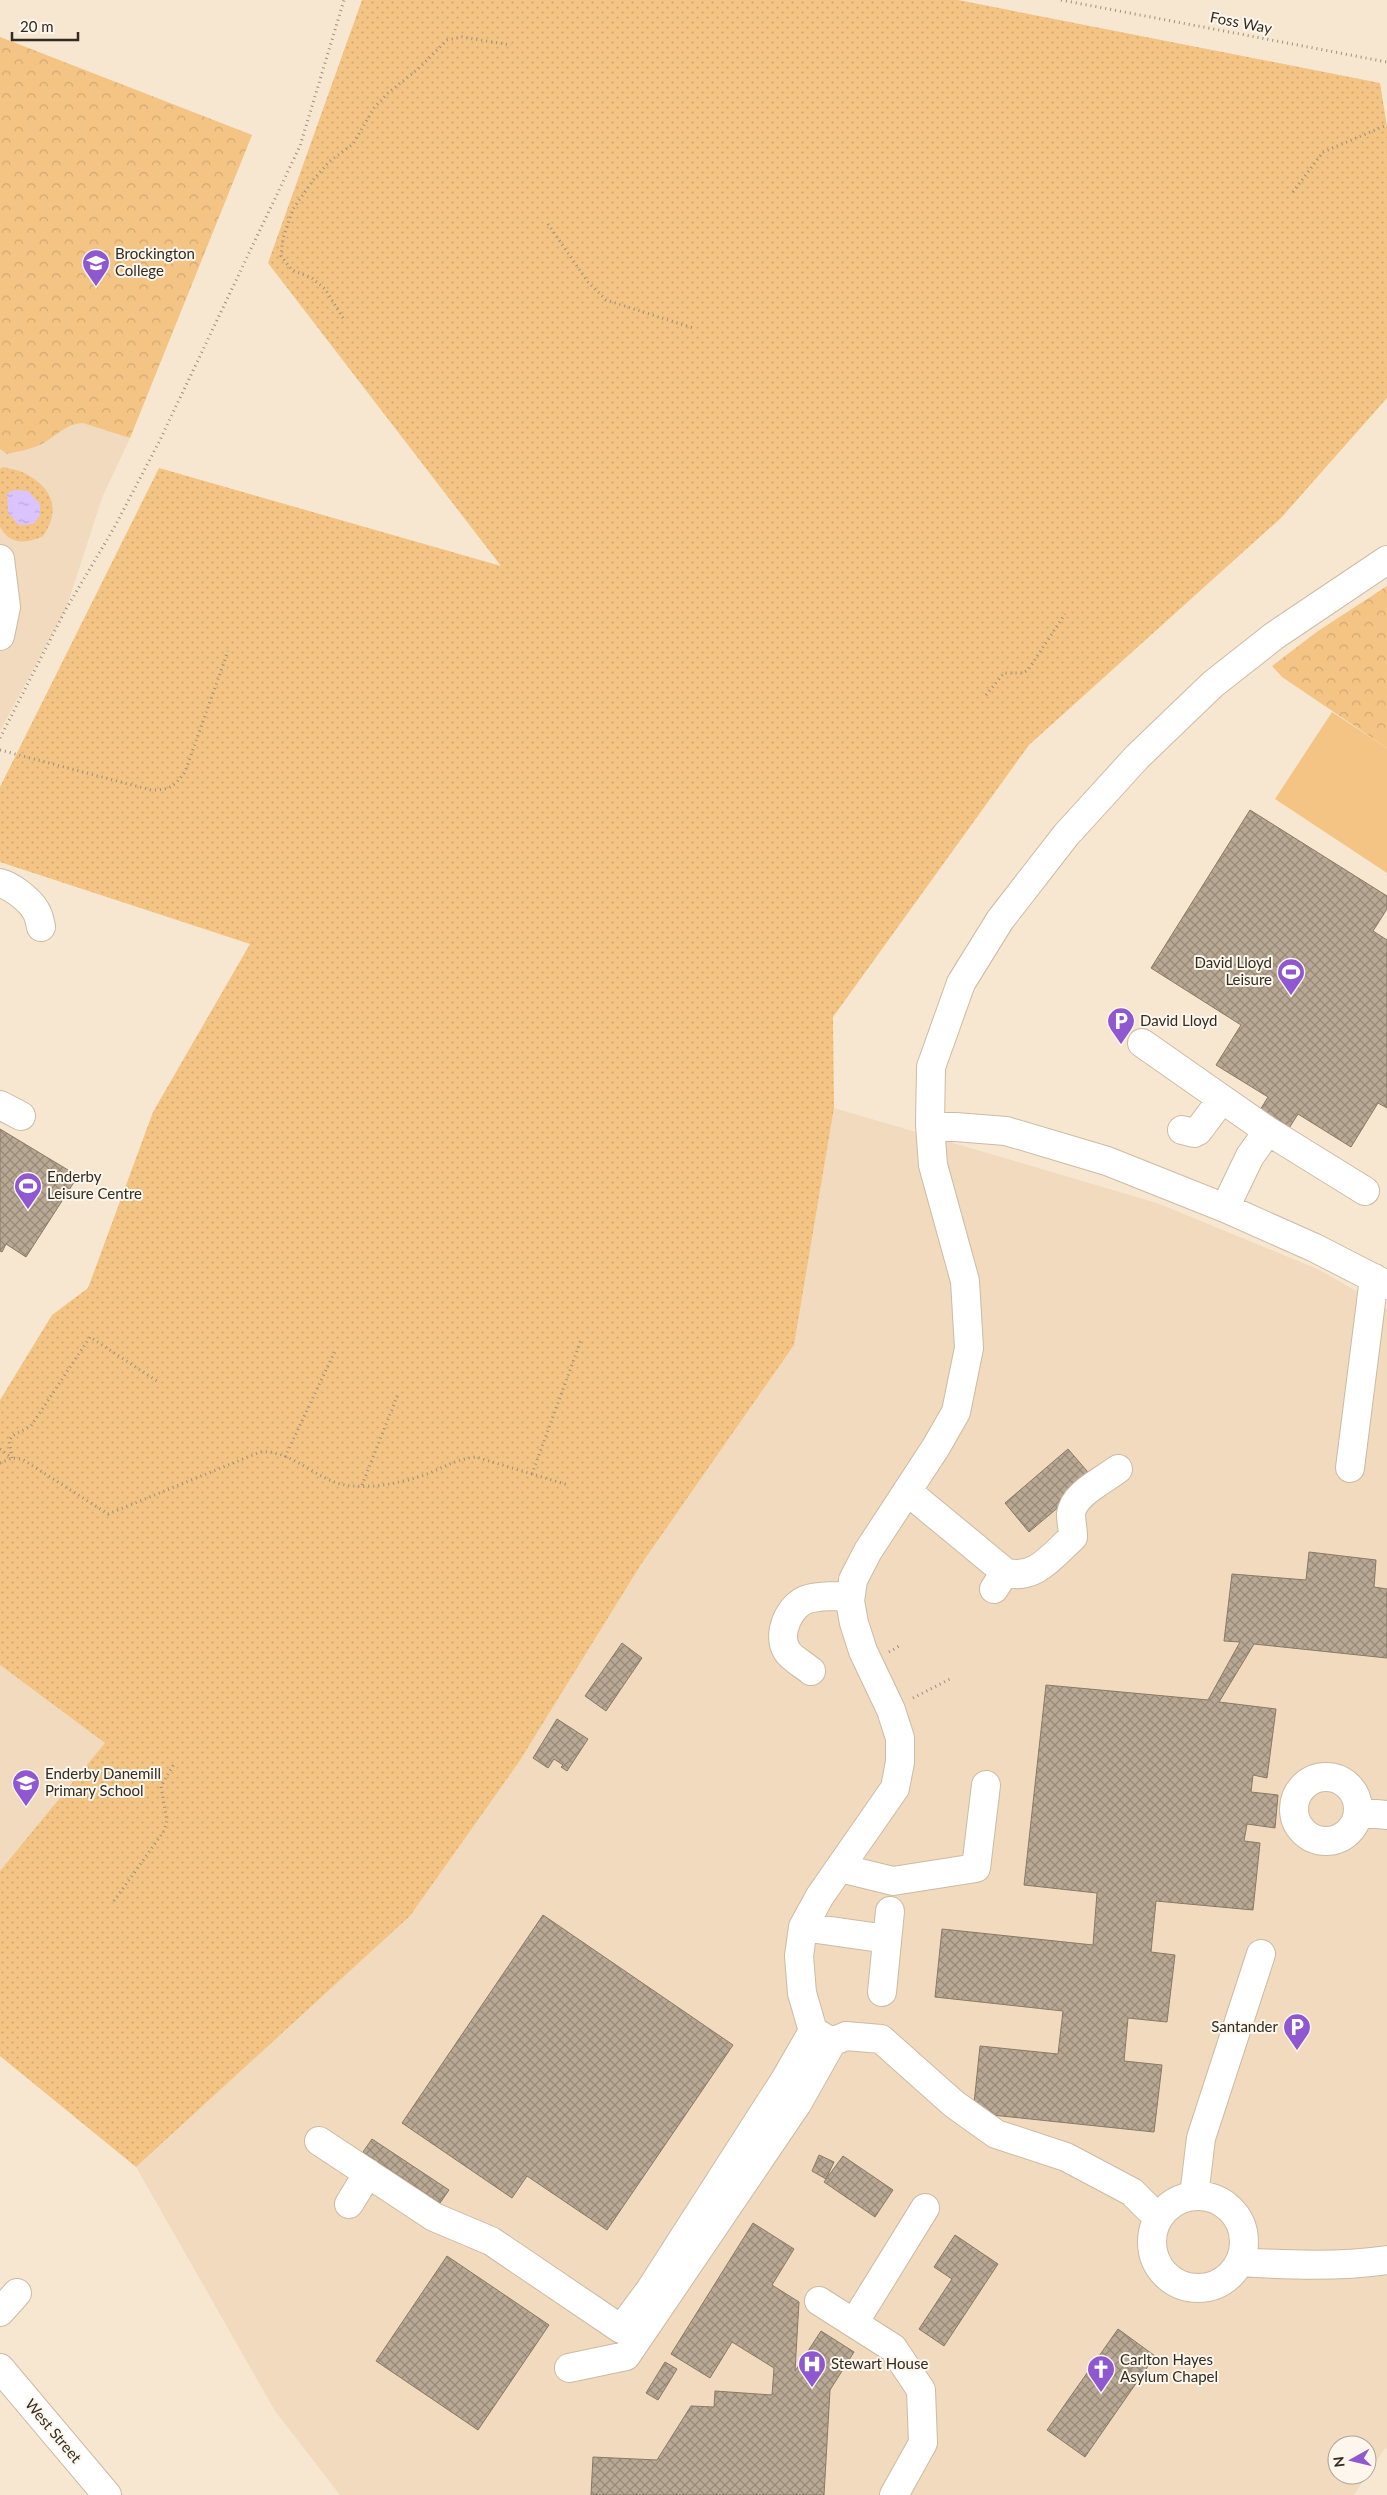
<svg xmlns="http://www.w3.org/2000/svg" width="1387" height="2495" font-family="Lato,sans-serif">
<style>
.built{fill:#f1dabd;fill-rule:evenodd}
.grass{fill:url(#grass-dots)}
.park{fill:url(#park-crowns)}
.pitch{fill:#f3c484}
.water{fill:url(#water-ripples)}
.building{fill:url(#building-cross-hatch);stroke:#897965}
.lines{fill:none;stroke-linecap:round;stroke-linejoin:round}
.minor-casing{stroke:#ccbba5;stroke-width:30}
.path{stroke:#9b8f7e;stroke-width:3;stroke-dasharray:1 4;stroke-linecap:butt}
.minor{stroke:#fff;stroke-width:28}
.labels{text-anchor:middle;stroke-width:4;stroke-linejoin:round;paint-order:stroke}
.street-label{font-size:15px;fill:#312b22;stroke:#fdf6ec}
.poi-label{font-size:15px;fill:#312b22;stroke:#fdf6ec;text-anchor:start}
</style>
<defs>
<pattern id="grass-dots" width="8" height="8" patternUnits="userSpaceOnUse" patternTransform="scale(1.25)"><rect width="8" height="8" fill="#f3c484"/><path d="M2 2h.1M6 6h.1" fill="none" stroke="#d1a972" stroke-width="1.8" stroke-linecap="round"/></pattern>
<pattern id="park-crowns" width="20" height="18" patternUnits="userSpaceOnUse" patternTransform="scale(1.25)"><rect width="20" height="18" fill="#f3c484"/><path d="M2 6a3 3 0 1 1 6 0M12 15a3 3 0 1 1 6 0" fill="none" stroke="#d1a972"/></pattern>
<pattern id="water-ripples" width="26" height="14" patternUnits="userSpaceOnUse" patternTransform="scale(1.25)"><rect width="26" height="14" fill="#dbc4fe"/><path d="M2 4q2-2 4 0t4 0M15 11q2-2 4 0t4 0" fill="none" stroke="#bca9d9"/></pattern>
<pattern id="building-cross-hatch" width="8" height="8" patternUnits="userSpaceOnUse" patternTransform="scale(1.25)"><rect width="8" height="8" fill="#b9a893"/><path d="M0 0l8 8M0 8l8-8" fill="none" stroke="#978978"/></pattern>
</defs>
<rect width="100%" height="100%" fill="#f8e7d0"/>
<path class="built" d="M0 37 252 135 130 438 102 498 66 609 0 731Z
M834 1108 1157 1203 1320 1270 1387 1309V2449L1385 2448 1354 2495H340L275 2411 136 2167 410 1916 519 1762 640 1566 794 1345ZM1337 2445H1367V2475H1337Z
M0 1665 106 1743 0 1871Z"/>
<path class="grass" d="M362 0H958L1380 83 1387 127V398L1281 518 1029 745 833 1017 834 1108 794 1345 640 1566 519 1762 410 1916 136 2167 0 2056V1871L105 1743 0 1665V1400L52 1315 88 1288 153 1112 250 944 0 862V787L159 468 501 566 268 263Z
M3 467C11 469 19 470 26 474 53 488 61 511 43 536 27 544 10 545 0 527V469Z"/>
<path class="park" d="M0 37 252 135 130 438 83 423C68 423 57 435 45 442 34 449 20 451 7 454L0 449Z
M1387 586V748L1282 677 1272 666 1318 631Z"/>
<path class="pitch" d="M1332 712 1387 748V873L1275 799Z"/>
<path class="water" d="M15 490 28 491 40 504V516L33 524 19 525 8 513 7 493Z"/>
<path class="building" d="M1250 810 1387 896V909L1373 931 1387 940V1108L1378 1103 1351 1147 1298 1114 1286 1133 1257 1115 1268 1097 1216 1065 1241 1025 1151 968Z
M0 1129 78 1176 26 1257 6 1244 2 1252 0 1251Z
M1068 1449 1093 1478 1029 1532 1005 1503Z
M1309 1552 1376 1560 1374 1587 1387 1589V1658L1254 1644 1219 1702 1276 1709 1267 1778 1253 1775 1251 1792 1278 1795 1275 1828 1247 1824 1244 1841 1260 1843 1253 1910 1156 1901 1151 1952 1175 1955 1167 2022 1128 2018 1124 2061 1162 2065 1154 2132 973 2113 980 2046 1058 2054 1063 2011 935 1997 942 1929 1093 1945 1097 1893 1024 1885 1046 1685 1208 1700 1240 1642 1224 1641 1232 1574 1306 1580Z
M622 1643 642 1658 606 1711 585 1696Z
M557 1719 588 1739 567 1771 561 1767 563 1765 554 1759 548 1768 533 1758Z
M543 1915 733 2045 607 2230 527 2176 512 2198 402 2123Z
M372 2139 449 2190 440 2203 363 2152Z
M819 2155 834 2162 826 2179 812 2171Z
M843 2156 893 2190 875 2217 824 2182Z
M753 2223 794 2249 772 2285 799 2302 795 2371 821 2331 854 2352 830 2390 824 2495H591L593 2457 657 2460 691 2406 714 2407 715 2391 772 2395 774 2368 732 2342 710 2378 671 2354Z
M955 2235 998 2264 944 2346 919 2329 952 2279 934 2267Z
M447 2256 549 2325 478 2430 376 2361Z
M1118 2329 1155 2356 1085 2457 1047 2430Z
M665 2362 677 2369 658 2400 646 2393Z"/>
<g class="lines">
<g class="minor-casing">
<path id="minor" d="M0 559 6 607 0 636
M0 883C12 886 30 900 36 911 39 916 40 922 41 927
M1142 1043 1222 1099 1198 1131 1194 1133 1182 1130
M1222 1099 1268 1131 1250 1156 1225 1208
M0 1105 21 1116
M930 1125 1006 1131 1107 1161 1225 1208 1315 1248 1387 1285
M1268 1131 1365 1191
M1350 1468 1374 1278
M907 1491 1005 1572
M994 1589 1005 1572C1034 1582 1053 1555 1073 1537 1073 1529 1071 1521 1071 1514 1073 1494 1104 1480 1118 1469
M811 1671C804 1665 791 1658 787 1651 776 1634 790 1604 808 1599 821 1595 837 1596 850 1596
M1294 1809a32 32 0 1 1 64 0a32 32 0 1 1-64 0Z
M1358 1812 1387 1815
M840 1868 893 1881 976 1868 986 1785
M803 1927 887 1939
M882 1992 890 1911
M319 2141 434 2217 491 2241 621 2329 650 2290 786 2078 813 2031
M1152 2242a46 46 0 1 1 92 0a46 46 0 1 1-92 0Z
M1194 2196 1201 2138 1261 1954
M349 2204 368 2173
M1158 2218 1132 2192 1066 2157 996 2134 954 2104 881 2039 846 2036 832 2042 813 2031 802 1993 799 1956 803 1927 820 1896 895 1788 900 1762V1738L891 1710 863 1651 854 1623 850 1601 853 1580 868 1551 936 1447 956 1412 969 1348 965 1281 933 1165 930 1125 931 1067 961 983 1000 920 1066 835 1137 757 1213 684 1274 636 1387 560
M1240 2262C1289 2265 1339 2267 1387 2260
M819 2301 893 2348 921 2390 923 2443 894 2495
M0 2312 17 2293
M854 2323 925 2208
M0 2368 107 2495
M569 2368 626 2356 797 2104 832 2042"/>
</g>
<path class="path" d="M1061 0 1387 62
M1293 192 1323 152 1387 125
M548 224 588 282 606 300 693 328
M343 318 325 289 312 278 292 270 281 256 283 238 293 209 314 179 330 161 353 144 374 108 388 93 418 69 447 40 462 37 511 45
M986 695 1004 673H1023L1028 670 1065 614
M0 738 66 609 114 528 159 442 300 146 344 0
M0 750 151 790C171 790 174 786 185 772L228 651
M0 1449 12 1458 9 1441 12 1436 31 1426 90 1337 160 1383
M285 1457 335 1351
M0 1463 12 1458 22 1459 108 1514 260 1452C291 1449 316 1480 345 1485 368 1489 396 1484 418 1477 440 1471 450 1460 476 1457L568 1485
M532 1474 581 1340
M362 1485 398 1394
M889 1652 899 1646
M913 1698 952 1678
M114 1901 164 1831 167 1821 161 1786 174 1764"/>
<use href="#minor" class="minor"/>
</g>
<defs>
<g id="school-pin" transform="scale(1.4375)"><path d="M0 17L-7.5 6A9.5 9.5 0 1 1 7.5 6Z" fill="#9058d0" stroke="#fdf6ec"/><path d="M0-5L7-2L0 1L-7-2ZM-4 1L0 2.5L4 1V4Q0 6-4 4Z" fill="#fff"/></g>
<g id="stadium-pin" transform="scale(1.4375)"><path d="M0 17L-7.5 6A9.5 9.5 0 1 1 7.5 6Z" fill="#9058d0" stroke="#fdf6ec"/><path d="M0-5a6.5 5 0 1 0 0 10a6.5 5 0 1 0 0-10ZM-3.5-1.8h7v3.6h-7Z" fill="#fff"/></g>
<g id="parking-pin" transform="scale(1.4375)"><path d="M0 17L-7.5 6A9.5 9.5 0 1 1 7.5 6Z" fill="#9058d0" stroke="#fdf6ec"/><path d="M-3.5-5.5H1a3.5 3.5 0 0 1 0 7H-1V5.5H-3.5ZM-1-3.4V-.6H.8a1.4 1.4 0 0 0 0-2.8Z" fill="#fff"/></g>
<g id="hospital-pin" transform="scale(1.4375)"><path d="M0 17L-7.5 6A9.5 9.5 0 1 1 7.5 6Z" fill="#9058d0" stroke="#fdf6ec"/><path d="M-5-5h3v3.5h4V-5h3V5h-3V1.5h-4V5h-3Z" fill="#fff"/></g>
<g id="church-pin" transform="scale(1.4375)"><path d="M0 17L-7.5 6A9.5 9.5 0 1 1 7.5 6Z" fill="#9058d0" stroke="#fdf6ec"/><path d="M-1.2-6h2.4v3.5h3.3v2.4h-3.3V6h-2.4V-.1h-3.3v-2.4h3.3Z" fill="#fff"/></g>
</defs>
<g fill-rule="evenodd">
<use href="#school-pin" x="96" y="263"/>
<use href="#stadium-pin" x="1291" y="972"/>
<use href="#parking-pin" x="1121" y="1021"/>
<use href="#stadium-pin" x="28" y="1186"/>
<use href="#school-pin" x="26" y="1783"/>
<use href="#parking-pin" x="1297" y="2027"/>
<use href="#hospital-pin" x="812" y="2364"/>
<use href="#church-pin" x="1101" y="2369"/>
</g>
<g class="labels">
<g class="street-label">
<text transform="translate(1241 23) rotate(11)" y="5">Foss Way</text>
<text transform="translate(53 2431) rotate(50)" y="5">West Street</text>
</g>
<g class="poi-label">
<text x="115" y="259">Brockington<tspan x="115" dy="17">College</tspan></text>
<text x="1272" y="968" text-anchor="end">David Lloyd<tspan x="1272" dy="17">Leisure</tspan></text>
<text x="1140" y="1026">David Lloyd</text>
<text x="47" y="1182">Enderby<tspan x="47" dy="17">Leisure Centre</tspan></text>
<text x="45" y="1779">Enderby Danemill<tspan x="45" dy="17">Primary School</tspan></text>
<text x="1278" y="2032" text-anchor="end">Santander</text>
<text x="1120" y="2365">Carlton Hayes<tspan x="1120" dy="17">Asylum Chapel</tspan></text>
<text x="831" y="2369">Stewart House</text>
</g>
</g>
<g transform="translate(1352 2460) rotate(262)"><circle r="24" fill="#fdf6ec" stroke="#aba59b"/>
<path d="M0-4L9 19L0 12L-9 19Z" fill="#9058d0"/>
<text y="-8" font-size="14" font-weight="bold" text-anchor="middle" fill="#312b22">N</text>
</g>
<path d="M12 32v8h66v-8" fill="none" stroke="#312b22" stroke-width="2.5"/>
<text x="20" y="32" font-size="15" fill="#312b22" stroke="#fdf6ec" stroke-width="4" paint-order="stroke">20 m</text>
</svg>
